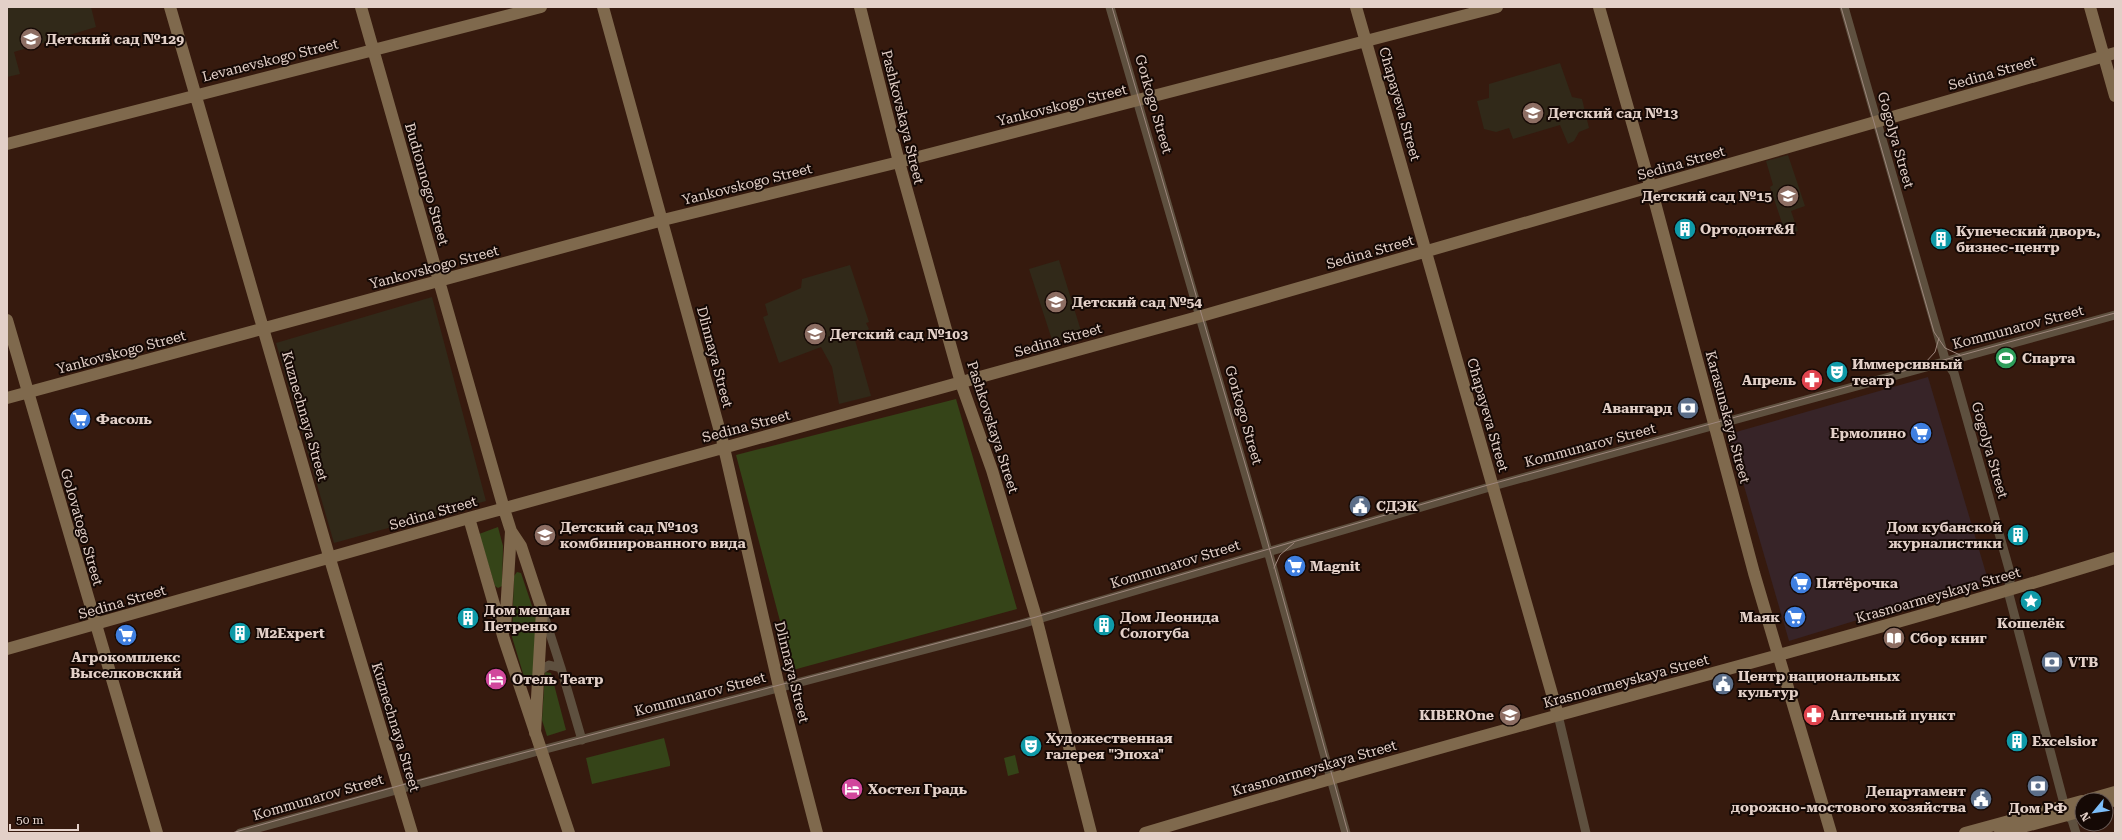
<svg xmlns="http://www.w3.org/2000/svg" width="2122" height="840" font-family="'Roboto Serif',serif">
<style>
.commercial{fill:#372428}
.education{fill:#312919}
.green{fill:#354418}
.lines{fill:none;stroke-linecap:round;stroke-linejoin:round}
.street{stroke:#5e503f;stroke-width:9}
.secondary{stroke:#7f694d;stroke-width:12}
.tram{stroke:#9d867c;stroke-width:1}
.labels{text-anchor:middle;stroke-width:4;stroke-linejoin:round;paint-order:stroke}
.poi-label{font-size:14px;font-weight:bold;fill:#e3d0c8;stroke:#150905;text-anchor:start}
.street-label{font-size:14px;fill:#e3d0c8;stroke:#150905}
</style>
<rect width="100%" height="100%" fill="#361a0e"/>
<path class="commercial" d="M1928 377 1988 580 1789 641 1729 434Z"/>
<path class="education" d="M7 7H91L96 27 14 52 20 74 7 77Z
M1560 63 1572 97 1582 99 1589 128 1579 132 1574 141 1568 144 1560 125 1513 139 1509 128 1496 132 1484 129 1477 101 1489 98V84Z
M1788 155 1805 206 1791 211 1798 231 1786 235 1770 187 1773 185 1766 161Z
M1059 260 1082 334 1053 343 1029 269Z
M850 265 869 322 866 323 869 329 855 340 871 396 839 404 832 367 821 347 779 363 763 317 768 315 765 304 801 288 802 279Z
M432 297 486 501 334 543 276 343Z"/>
<path class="green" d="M956 399 1017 609 793 670 736 455Z
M498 527 503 546 502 586 498 588 495 586 479 534Z
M517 572 521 573 536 618 533 681 529 684 525 680 512 637 514 576Z
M545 672 551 673 566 730 547 736 542 720Z
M664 738 670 762V766L592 784 586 758Z
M1015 755 1019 773 1008 776 1004 758Z"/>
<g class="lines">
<path class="street" d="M1110 7 1268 551 1346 833
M1844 7 1945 359 1954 373 2011 576 2008 591 2067 815 2072 820 2076 833
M544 615 561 668 582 740
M539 671 549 665 561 668
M1558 715 1586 833
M240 833 538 751 1021 624 1493 486 2115 315"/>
<path class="secondary" d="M170 7 327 549 412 833
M361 7 504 509 511 531 521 546 542 610 535 733
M603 7 722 439 779 687 817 833
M860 7 899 162 961 383 992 470 1036 617 1091 833
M1356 7 1558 715
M1599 7 1654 199 1754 573 1831 833
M2090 7 2115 96
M7 144 541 7
M7 320 157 833
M7 398 663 220 899 162 1497 7
M469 518 504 639 569 833
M505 629 511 531
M7 649 469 518 1205 315 2115 53
M2087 800 2115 792
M2106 803 2115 800
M1145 833C1283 792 1421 753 1559 715 1745 664 1931 615 2115 558
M1965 833 2082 801
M2000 833 2082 811"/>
<path class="tram" d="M1112 7 1262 522 1348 833
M1841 7 1934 332 1945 348 1960 355
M1925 363 1935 352 1939 338
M1274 568 1280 555 1294 543
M232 833 398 786 1036 617 1488 485 2115 313"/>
</g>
<defs>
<g id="school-disc" transform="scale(1.15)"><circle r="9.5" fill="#8d6e63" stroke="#150905"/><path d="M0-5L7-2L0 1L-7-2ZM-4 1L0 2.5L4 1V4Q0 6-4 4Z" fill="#fff"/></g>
<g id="building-disc" transform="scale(1.15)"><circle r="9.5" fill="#0f9aa8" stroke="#150905"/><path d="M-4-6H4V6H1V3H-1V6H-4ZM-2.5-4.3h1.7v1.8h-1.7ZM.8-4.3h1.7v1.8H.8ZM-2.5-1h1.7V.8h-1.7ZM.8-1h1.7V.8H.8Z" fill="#fff"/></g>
<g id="stadium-disc" transform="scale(1.15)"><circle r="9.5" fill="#2e9e5b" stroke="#150905"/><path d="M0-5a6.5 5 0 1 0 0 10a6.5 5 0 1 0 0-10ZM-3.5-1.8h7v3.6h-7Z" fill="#fff"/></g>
<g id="theatre-disc" transform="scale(1.15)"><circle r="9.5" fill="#0f9aa8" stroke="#150905"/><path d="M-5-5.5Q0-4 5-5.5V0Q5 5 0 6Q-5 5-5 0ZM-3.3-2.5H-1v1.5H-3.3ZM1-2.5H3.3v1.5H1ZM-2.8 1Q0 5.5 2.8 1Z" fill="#fff"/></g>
<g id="pharmacy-disc" transform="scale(1.15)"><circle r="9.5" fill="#e0444e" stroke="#150905"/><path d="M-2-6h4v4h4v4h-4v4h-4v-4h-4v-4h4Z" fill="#fff"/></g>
<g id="bank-disc" transform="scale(1.15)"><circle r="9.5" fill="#5c6f8a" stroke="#150905"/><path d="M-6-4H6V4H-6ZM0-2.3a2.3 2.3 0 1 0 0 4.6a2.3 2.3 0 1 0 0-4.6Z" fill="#fff"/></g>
<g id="supermarket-disc" transform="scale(1.15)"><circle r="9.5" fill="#3f7fe0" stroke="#150905"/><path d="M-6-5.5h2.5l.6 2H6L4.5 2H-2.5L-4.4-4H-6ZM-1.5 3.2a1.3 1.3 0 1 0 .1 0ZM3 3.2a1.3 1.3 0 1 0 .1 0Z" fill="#fff"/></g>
<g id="civic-disc" transform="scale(1.15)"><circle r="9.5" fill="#5c6f8a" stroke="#150905"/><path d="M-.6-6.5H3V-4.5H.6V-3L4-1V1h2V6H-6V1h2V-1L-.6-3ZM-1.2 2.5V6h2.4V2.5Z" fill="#fff"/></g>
<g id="sight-disc" transform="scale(1.15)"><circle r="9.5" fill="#0f9aa8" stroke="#150905"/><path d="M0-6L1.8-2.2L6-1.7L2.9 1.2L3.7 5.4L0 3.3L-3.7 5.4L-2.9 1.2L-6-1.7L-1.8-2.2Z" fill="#fff"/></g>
<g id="library-disc" transform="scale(1.15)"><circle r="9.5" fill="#8d6e63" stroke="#150905"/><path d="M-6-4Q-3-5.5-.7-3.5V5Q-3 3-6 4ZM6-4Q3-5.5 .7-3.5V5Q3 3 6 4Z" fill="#fff"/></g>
<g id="hotel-disc" transform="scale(1.15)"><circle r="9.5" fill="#d1479c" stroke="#150905"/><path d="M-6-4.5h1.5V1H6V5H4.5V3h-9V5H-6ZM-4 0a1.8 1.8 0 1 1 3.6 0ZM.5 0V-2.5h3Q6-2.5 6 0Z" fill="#fff"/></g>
</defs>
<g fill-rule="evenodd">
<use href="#school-disc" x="31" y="39"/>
<use href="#school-disc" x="1533" y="113"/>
<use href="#school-disc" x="1788" y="196"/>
<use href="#building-disc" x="1685" y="229"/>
<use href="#building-disc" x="1941" y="239"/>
<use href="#school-disc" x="1056" y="302"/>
<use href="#school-disc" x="815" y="334"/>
<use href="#stadium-disc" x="2006" y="358"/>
<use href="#theatre-disc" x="1837" y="372"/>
<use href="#pharmacy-disc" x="1812" y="380"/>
<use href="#bank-disc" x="1688" y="408"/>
<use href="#supermarket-disc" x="80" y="419"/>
<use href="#supermarket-disc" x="1921" y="433"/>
<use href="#civic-disc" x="1360" y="506"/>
<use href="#school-disc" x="545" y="535"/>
<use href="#building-disc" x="2018" y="535"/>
<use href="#supermarket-disc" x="1295" y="566"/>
<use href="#supermarket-disc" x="1801" y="583"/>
<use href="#sight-disc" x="2031" y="601"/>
<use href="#supermarket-disc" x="1795" y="617"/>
<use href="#building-disc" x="468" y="618"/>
<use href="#building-disc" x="1104" y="625"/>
<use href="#building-disc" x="240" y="633"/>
<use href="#supermarket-disc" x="126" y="635"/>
<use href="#library-disc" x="1894" y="638"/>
<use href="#bank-disc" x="2052" y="662"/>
<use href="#hotel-disc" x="496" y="679"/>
<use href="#civic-disc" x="1723" y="684"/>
<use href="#school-disc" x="1510" y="715"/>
<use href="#pharmacy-disc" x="1814" y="715"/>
<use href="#building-disc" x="2017" y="741"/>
<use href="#theatre-disc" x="1031" y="746"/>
<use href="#bank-disc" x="2038" y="786"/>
<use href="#hotel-disc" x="852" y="789"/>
<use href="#civic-disc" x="1981" y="799"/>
</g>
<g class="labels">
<g class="poi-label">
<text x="46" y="44">Детский сад №129</text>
<text x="1548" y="118">Детский сад №13</text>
<text x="1772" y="201" text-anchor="end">Детский сад №15</text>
<text x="1700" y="234">Ортодонт&amp;Я</text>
<text x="1956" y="236">Купеческий дворъ,<tspan x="1956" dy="16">бизнес-центр</tspan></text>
<text x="1072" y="307">Детский сад №54</text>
<text x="830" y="339">Детский сад №103</text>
<text x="2022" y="363">Спарта</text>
<text x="1852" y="369">Иммерсивный<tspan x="1852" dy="16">театр</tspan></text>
<text x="1796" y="385" text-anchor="end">Апрель</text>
<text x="1672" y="413" text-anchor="end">Авангард</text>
<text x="96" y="424">Фасоль</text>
<text x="1906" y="438" text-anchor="end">Ермолино</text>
<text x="1376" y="511">СДЭК</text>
<text x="560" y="532">Детский сад №103<tspan x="560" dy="16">комбинированного вида</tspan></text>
<text x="2002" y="532" text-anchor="end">Дом кубанской<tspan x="2002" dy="16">журналистики</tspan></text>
<text x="1310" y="571">Magnit</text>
<text x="1816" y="588">Пятёрочка</text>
<text x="484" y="615">Дом мещан<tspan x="484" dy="16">Петренко</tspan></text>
<text x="1120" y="622">Дом Леонида<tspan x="1120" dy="16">Сологуба</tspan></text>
<text x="1780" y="622" text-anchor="end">Маяк</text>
<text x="2031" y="628" text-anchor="middle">Кошелёк</text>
<text x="256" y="638">M2Expert</text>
<text x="1910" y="643">Сбор книг</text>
<text x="126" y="662" text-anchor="middle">Агрокомплекс<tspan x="126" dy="16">Выселковский</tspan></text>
<text x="2068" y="667">VTB</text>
<text x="1738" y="681">Центр национальных<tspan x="1738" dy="16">культур</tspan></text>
<text x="512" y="684">Отель Театр</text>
<text x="1494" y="720" text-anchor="end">KIBEROne</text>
<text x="1830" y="720">Аптечный пункт</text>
<text x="1046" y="743">Художественная<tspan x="1046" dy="16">галерея "Эпоха"</tspan></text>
<text x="2032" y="746">Excelsior</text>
<text x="868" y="794">Хостел Градь</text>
<text x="1966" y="796" text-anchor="end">Департамент<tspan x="1966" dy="16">дорожно-мостового хозяйства</tspan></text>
<text x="2038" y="813" text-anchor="middle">Дом РФ</text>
</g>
<g class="street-label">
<text transform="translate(270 60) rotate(-14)" y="5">Levanevskogo Street</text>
<text transform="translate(1992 73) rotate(-16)" y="5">Sedina Street</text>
<text transform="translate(1154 104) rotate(74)" y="5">Gorkogo Street</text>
<text transform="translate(1400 104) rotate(74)" y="5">Chapayeva Street</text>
<text transform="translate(1062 105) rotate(-14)" y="5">Yankovskogo Street</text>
<text transform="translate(903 117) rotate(76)" y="5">Pashkovskaya Street</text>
<text transform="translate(1896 140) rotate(74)" y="5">Gogolya Street</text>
<text transform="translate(1681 163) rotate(-16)" y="5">Sedina Street</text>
<text transform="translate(427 184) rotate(74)" y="5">Budionnogo Street</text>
<text transform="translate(747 184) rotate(-14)" y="5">Yankovskogo Street</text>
<text transform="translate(1370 252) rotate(-16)" y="5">Sedina Street</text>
<text transform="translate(434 267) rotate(-15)" y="5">Yankovskogo Street</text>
<text transform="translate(2018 327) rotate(-15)" y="5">Kommunarov Street</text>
<text transform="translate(1058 340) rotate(-16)" y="5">Sedina Street</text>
<text transform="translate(121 352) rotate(-15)" y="5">Yankovskogo Street</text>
<text transform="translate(715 357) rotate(75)" y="5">Dlinnaya Street</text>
<text transform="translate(1244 415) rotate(74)" y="5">Gorkogo Street</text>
<text transform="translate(1488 415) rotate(74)" y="5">Chapayeva Street</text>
<text transform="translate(305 416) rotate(74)" y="5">Kuznechnaya Street</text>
<text transform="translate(1728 417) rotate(75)" y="5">Karasunskaya Street</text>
<text transform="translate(746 426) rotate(-15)" y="5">Sedina Street</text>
<text transform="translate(993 427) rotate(72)" y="5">Pashkovskaya Street</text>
<text transform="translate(1590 445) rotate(-15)" y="5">Kommunarov Street</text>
<text transform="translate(1990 450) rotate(74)" y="5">Gogolya Street</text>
<text transform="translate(433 513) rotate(-16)" y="5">Sedina Street</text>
<text transform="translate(82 527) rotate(74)" y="5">Golovatogo Street</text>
<text transform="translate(1175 564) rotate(-17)" y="5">Kommunarov Street</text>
<text transform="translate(1938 595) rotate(-16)" y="5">Krasnoarmeyskaya Street</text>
<text transform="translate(122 602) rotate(-16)" y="5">Sedina Street</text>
<text transform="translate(792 672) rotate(76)" y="5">Dlinnaya Street</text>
<text transform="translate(1626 681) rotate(-15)" y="5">Krasnoarmeyskaya Street</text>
<text transform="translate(700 694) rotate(-15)" y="5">Kommunarov Street</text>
<text transform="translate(396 727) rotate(73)" y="5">Kuznechnaya Street</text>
<text transform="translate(1314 768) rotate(-16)" y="5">Krasnoarmeyskaya Street</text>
<text transform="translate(318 797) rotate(-16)" y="5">Kommunarov Street</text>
</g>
</g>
<rect width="2122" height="840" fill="none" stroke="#e3d0c8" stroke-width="16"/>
<g transform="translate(2094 812) rotate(241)"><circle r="19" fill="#150905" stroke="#675953"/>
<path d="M0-3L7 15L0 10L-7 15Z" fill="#7dbef9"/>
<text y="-6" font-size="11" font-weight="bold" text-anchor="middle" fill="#e3d0c8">N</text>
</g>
<path d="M10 824v6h68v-6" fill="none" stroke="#e3d0c8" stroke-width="2"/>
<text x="16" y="824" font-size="12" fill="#e3d0c8" stroke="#150905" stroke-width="3" paint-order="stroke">50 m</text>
</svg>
